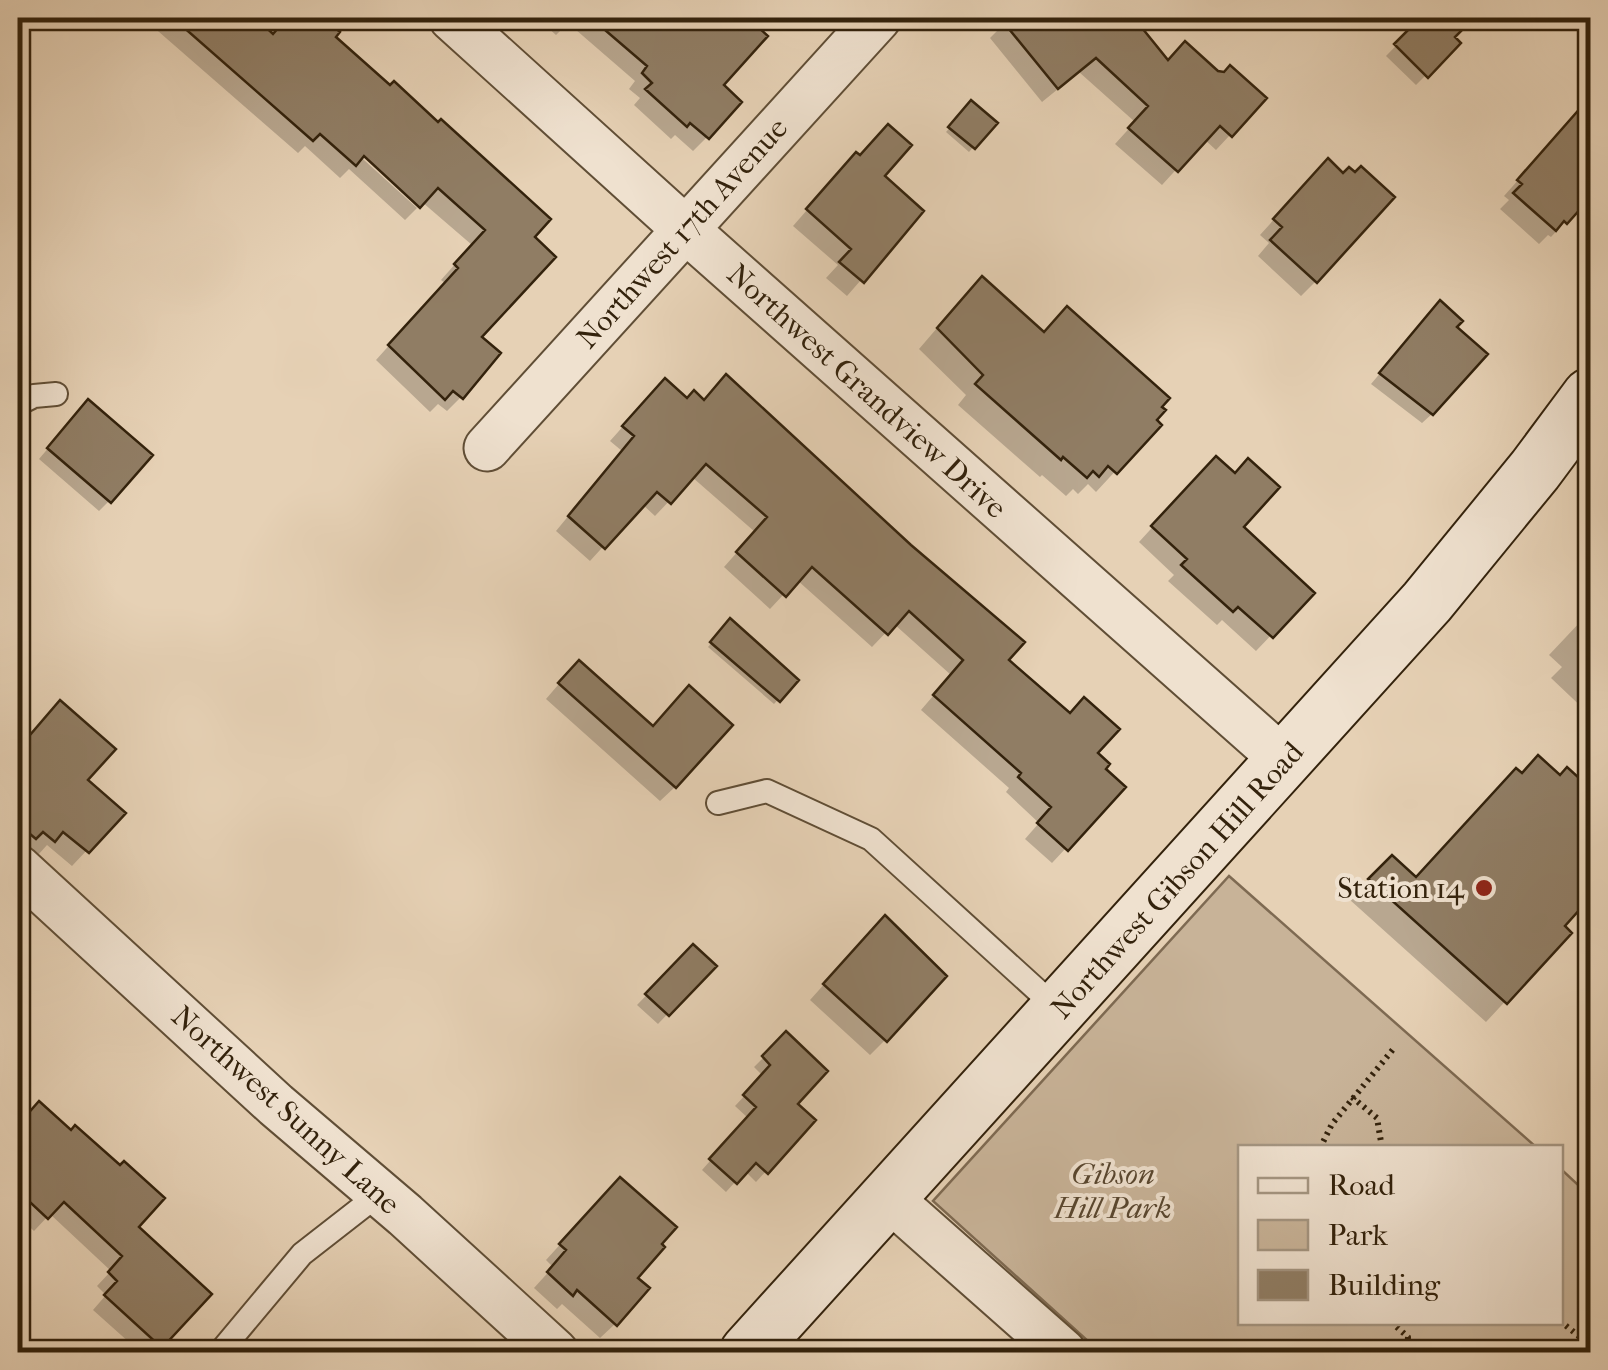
<svg xmlns="http://www.w3.org/2000/svg" width="1608" height="1370" font-family="'IM FELL French Canon',serif">
<style>
.green{fill:#c8b398;stroke:#7e6a52;stroke-width:2.5}
.shadow{fill:#0003}
.building{fill:#907d64;stroke:#33220c;stroke-width:2.5}
.lines{fill:none;stroke-linecap:round;stroke-linejoin:round}
.lane-casing{stroke:#604e36;stroke-width:26}
.street-casing{stroke:#604e36;stroke-width:49}
.secondary-casing{stroke:#33220c;stroke-width:59}
.path{stroke:#33220c;stroke-width:6;stroke-dasharray:2.5 5;stroke-linecap:butt}
.lane{stroke:#efe1cf;stroke-width:22}
.street{stroke:#efe1cf;stroke-width:45}
.secondary{stroke:#efe1cf;stroke-width:55}
.poi-dot{fill:#8f2418;stroke:#efe1cf;stroke-width:4}
.labels{text-anchor:middle;stroke-width:8;stroke-linejoin:round;paint-order:stroke}
.street-label{font-size:30px;fill:#33220c;stroke:#efe1cf}
.poi-label{font-size:30px;fill:#33220c;stroke:#efe1cf;text-anchor:end}
.park-label{font-size:30px;font-style:italic;fill:#58462f;stroke:#efe1cf}
</style>
<rect width="100%" height="100%" fill="#e6d1b5"/>
<filter id="stains"><feTurbulence type="fractalNoise" baseFrequency=".002" numOctaves="4"/><feColorMatrix values="0 0 0 0 .2 0 0 0 0 .09 0 0 0 0 .02 0 0 0 .5 -.17"/></filter>
<radialGradient id="worn" r=".72"><stop offset=".6" stop-color="#630" stop-opacity="0"/><stop offset="1" stop-color="#630" stop-opacity=".3"/></radialGradient>
<path class="green" d="M1229 876 1536 1147 1240 1148V1322H1560L1561 1169 1590 1196V1352H1100L933 1201Z"/>
<path class="shadow" d="M143 18H320L337 32 333 37 531 237 479 337 461 397 447 411 438 404 430 412 376 360 445 283 441 280 472 245 357 146 353 150 417 208 405 220 349 169 340 178 305 146 298 153Z
M537 18H772L720 85 707 137 693 151 675 135 671 139 634 105 640 98 629 89 635 81 568 23 556 35Z
M1010 18H1133L1167 63 1224 75 1230 135 1216 150 1204 139 1162 185 1115 144 1135 122 1079 72 1042 102 990 38Z
M1423 18H1432L1458 43 1416 85 1386 56Z
M1590 99V195L1551 237 1548 235 1539 244 1500 209 1509 200 1504 196Z
M971 104 994 123 969 152 946 132Z
M842 170 881 176 921 211 847 296 826 278 838 265 793 226Z
M1313 176 1316 281 1301 296 1258 256 1269 243 1260 235Z
M962 299 1043 334 1158 425 1096 492 1088 484 1078 494 1073 489 1066 496 1042 475 1040 477 958 405 966 395 919 349Z
M1431 313 1454 327 1432 414 1422 423 1371 384Z
M651 395 1006 660 1095 754 1102 769 1123 787 1052 863 1025 839 1039 823 1006 792 1009 788 921 710 951 675 894 624 872 647 797 580 770 609 724 567 755 532 692 477 655 516 642 504 590 561 556 531 622 451 610 441Z
M79 412 109 501 99 511 39 459Z
M1201 474 1241 528 1311 593 1256 651 1222 620 1217 625 1168 581 1174 575 1139 542Z
M1583 619 1590 626V715L1551 678 1562 667 1549 655Z
M730 622 795 681 774 704 708 647Z
M564 678 652 729 675 787 660 801 546 699Z
M46 718 85 780 122 813 72 866 47 845 38 855 27 845 18 851V750Z
M1567 770 1590 792V894L1561 926 1569 933 1486 1022 1350 900 1392 858 1416 880 1521 776 1560 778Z
M870 933 885 1040 870 1055 810 1000Z
M693 947 713 966 658 1024 637 1005Z
M786 1035 794 1104 813 1120 756 1182 745 1171 726 1192 702 1170 748 1118 735 1106 763 1076 754 1067Z
M39 1104 135 1227 209 1294 154 1352H140L93 1310 106 1295 97 1286 111 1271 50 1214 34 1231 18 1216V1127Z
M605 1195 634 1278 615 1324 600 1338 562 1304 557 1309 534 1288 553 1267 546 1260Z"/>
<path class="building" d="M173 18H256L273 34 287 18H324L340 32 336 37 390 85 394 81 438 122 441 119 551 219 535 237 556 257 482 337 501 353 463 399 453 391 445 400 388 345 458 268 454 264 485 230 438 188 420 208 364 156 356 166 320 134 313 141Z
M591 18H748L768 36 724 85 742 102 709 139 690 123 687 127 645 89 652 83 642 73 647 66Z
M1000 18H1134L1168 60 1185 41 1218 71 1224 72 1230 65 1267 98 1232 137 1220 126 1178 172 1128 128 1148 106 1096 58 1058 89Z
M1420 18H1474L1455 37 1461 43 1428 78 1394 44Z
M1590 97V198L1567 224 1564 221 1556 231 1513 193 1522 184 1517 180Z
M971 100 998 123 975 149 948 127Z
M888 124 912 145 885 176 924 211 864 283 839 262 851 249 806 209 856 152 860 155Z
M1328 158 1343 173 1349 167 1355 172 1361 166 1395 197 1317 283 1270 240 1282 227 1273 219Z
M982 276 1044 332 1067 306 1170 398 1162 407 1166 410 1157 420 1162 425 1117 474 1108 466 1099 477 1093 471 1087 478 1063 457 1061 460 975 384 983 375 937 328Z
M1440 300 1463 321 1457 327 1488 354 1433 415 1379 373Z
M726 374 911 545 1025 642 1009 660 1070 713 1084 697 1120 729 1098 753 1110 764 1106 769 1126 787 1068 851 1037 823 1051 807 1018 777 1021 773 933 695 963 660 909 611 888 635 812 567 786 597 736 552 767 517 706 464 671 504 657 492 605 549 568 516 634 436 622 426 665 378 687 398 694 390 704 400Z
M88 399 153 455 111 503 47 448Z
M1216 456 1235 473 1248 458 1280 487 1244 527 1315 593 1273 638 1238 607 1233 612 1181 565 1187 559 1151 526Z
M730 618 799 680 780 702 710 642Z
M579 660 653 726 689 685 733 725 676 788 558 683Z
M60 700 116 749 88 780 126 813 89 853 63 832 55 842 43 832 36 839 18 824V749Z
M1538 755 1560 775 1567 767 1590 788V898L1565 926 1572 933 1507 1004 1368 879 1392 855 1416 877 1516 768 1522 773Z
M885 915 947 976 887 1042 823 984Z
M693 944 717 966 669 1016 645 994Z
M786 1031 828 1071 798 1104 816 1120 768 1174 756 1163 737 1184 709 1159 756 1107 743 1095 770 1065 762 1056Z
M39 1101 71 1130 75 1125 120 1165 124 1161 165 1198 139 1227 212 1294 162 1348 104 1295 117 1281 108 1272 122 1256 64 1202 48 1219 18 1191V1125Z
M620 1177 677 1227 662 1244 665 1247 638 1278 650 1288 617 1326 577 1290 573 1296 547 1272 566 1250 559 1244Z"/>
<g class="lines">
<g class="lane-casing">
<path id="lane" d="M18 404 34 396 56 394
M718 803 767 791 871 839 1060 1011
M220 1352 302 1254 379 1194"/>
</g>
<g class="street-casing">
<path id="street" d="M452 18 685 229 1285 761
M487 448 878 18
M18 868 276 1105 405 1215 555 1352
M890 1199 1063 1352"/>
</g>
<g class="secondary-casing">
<path id="secondary" d="M748 1352 1427 602 1535 470 1590 396"/>
</g>
<path class="path" d="M1352 1097 1377 1118 1382 1148
M1320 1148 1332 1124 1395 1047
M1560 1321 1590 1345
M1391 1322 1408 1337 1407 1352
M1584 1342 1585 1352"/>
<use href="#lane" class="lane"/>
<use href="#street" class="street"/>
<use href="#secondary" class="secondary"/>
</g>
<circle class="poi-dot" cx="1484" cy="888" r="10"/>
<g class="labels">
<g class="street-label">
<text transform="translate(682 233) rotate(-48)" y="10">Northwest 17th Avenue</text>
<text transform="translate(867 391) rotate(42)" y="10">Northwest Grandview Drive</text>
<text transform="translate(1177 880) rotate(-48)" y="10">Northwest Gibson Hill Road</text>
<text transform="translate(286 1110) rotate(42)" y="10">Northwest Sunny Lane</text>
</g>
<g class="poi-label">
<text x="1464" y="898">Station 14</text>
</g>
<g class="park-label">
<text x="1113" y="1184">Gibson<tspan x="1113" dy="34">Hill Park</tspan></text>
</g>
</g>
<rect width="1608" height="1370" fill="none" stroke="#e6d1b5" stroke-width="60"/>
<rect x="20" y="20" width="1568" height="1330" fill="none" stroke="#33220c" stroke-width="5"/>
<rect x="30" y="30" width="1548" height="1310" fill="none" stroke="#33220c" stroke-width="2.5"/>
<rect x="1238" y="1145" width="325" height="180" fill="#efe1cf" stroke="#a49581" stroke-width="2.5"/>
<rect x="1258" y="1178" width="50" height="15" fill="#efe1cf" stroke="#a49581" stroke-width="2.5"/>
<text x="1328" y="1195" font-size="30" fill="#33220c">Road</text>
<rect x="1258" y="1220" width="50" height="30" fill="#c8b398" stroke="#a49581" stroke-width="2.5"/>
<text x="1328" y="1245" font-size="30" fill="#33220c">Park</text>
<rect x="1258" y="1270" width="50" height="30" fill="#907d64" stroke="#a49581" stroke-width="2.5"/>
<text x="1328" y="1295" font-size="30" fill="#33220c">Building</text>
<rect width="100%" height="100%" filter="url(#stains)"/>
<rect width="100%" height="100%" fill="url(#worn)"/>
</svg>
